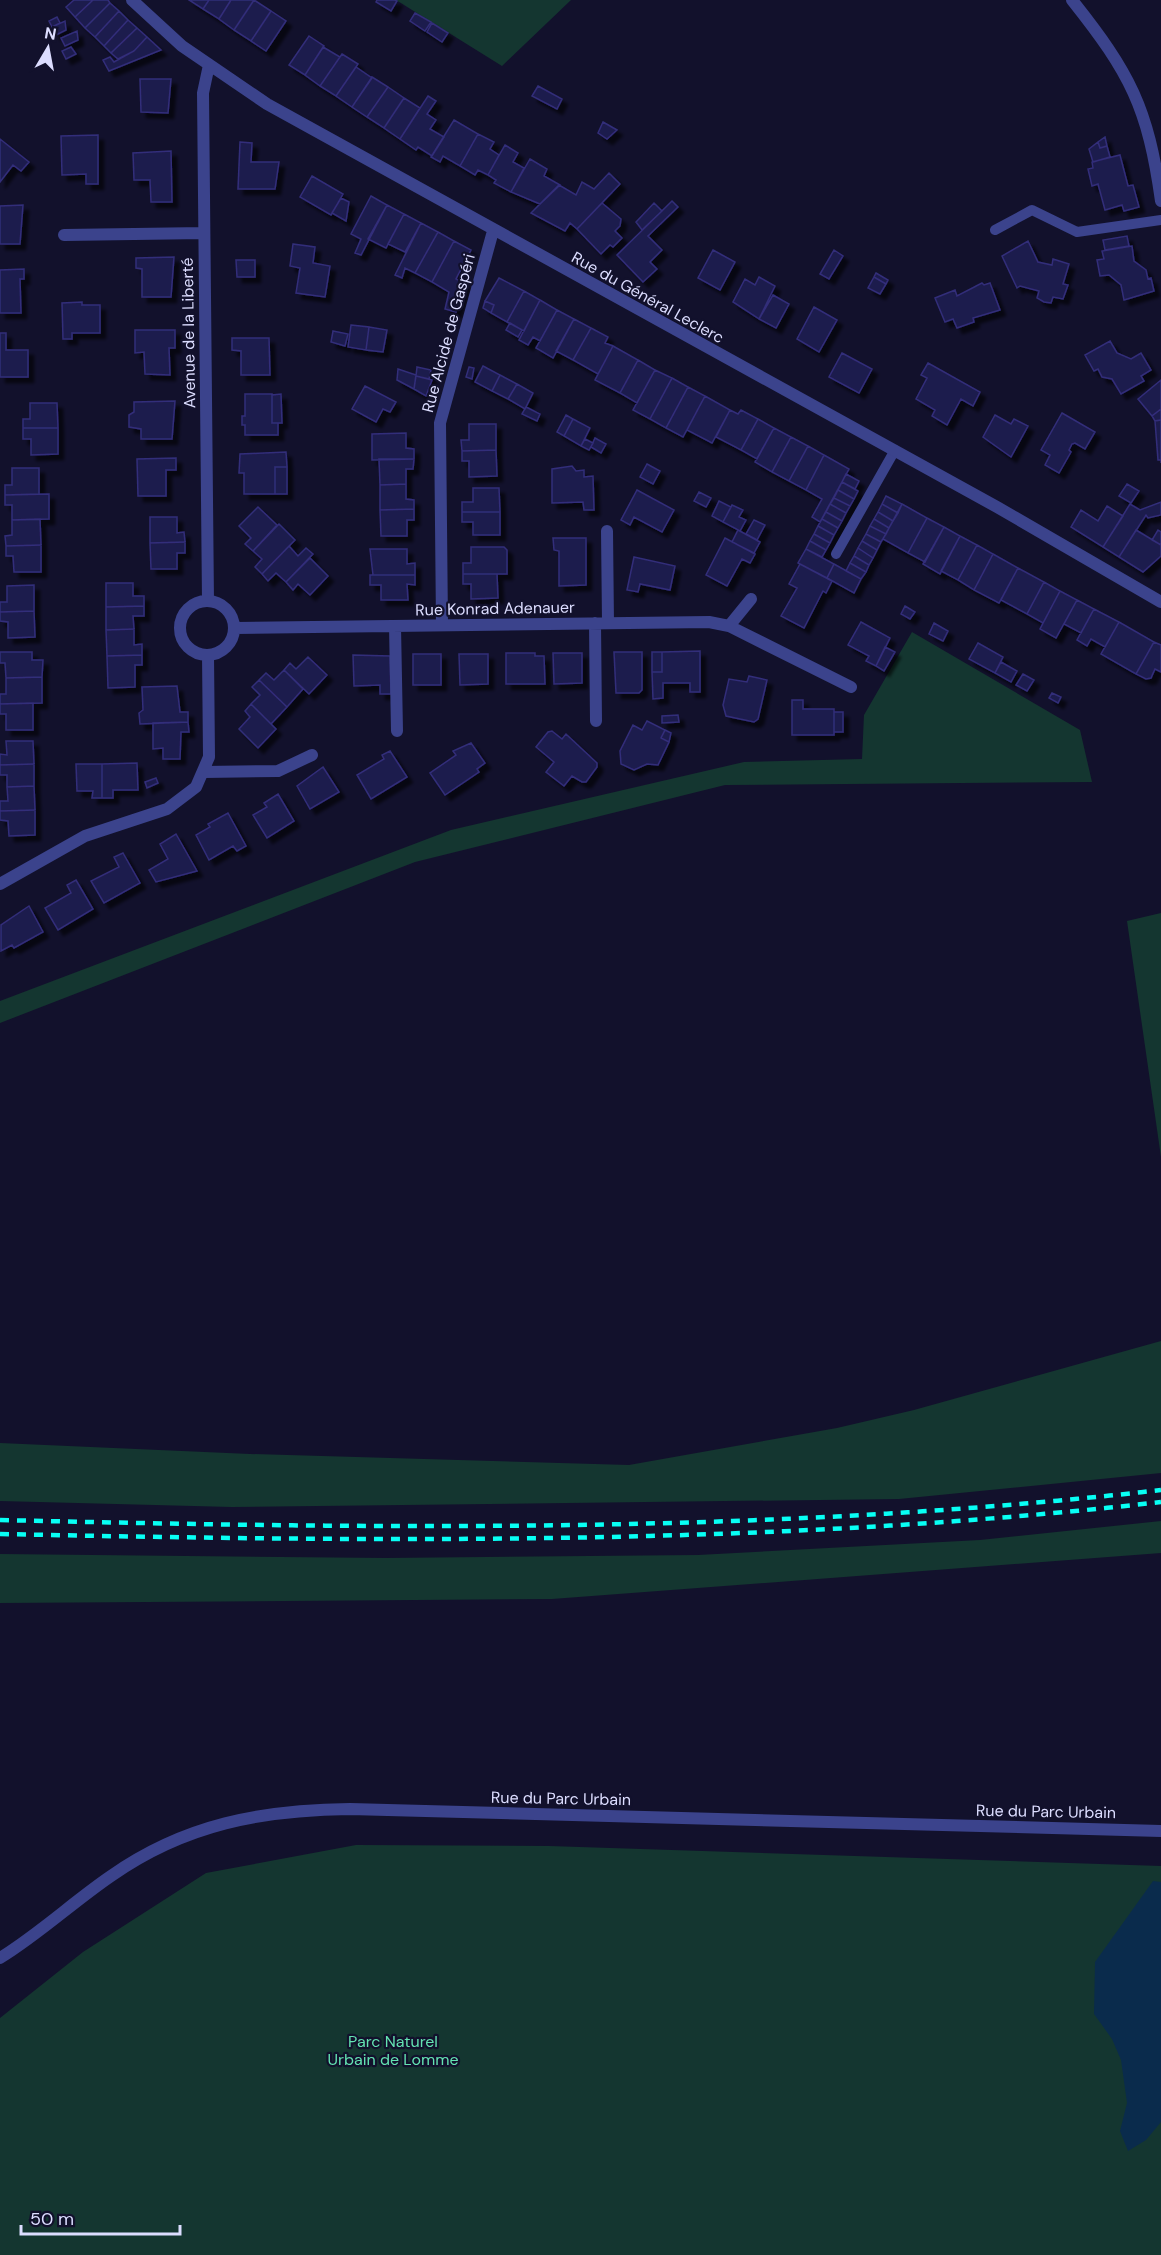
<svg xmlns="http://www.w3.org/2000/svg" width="1161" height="2255" font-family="'DM Sans',sans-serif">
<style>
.green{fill:#143630}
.water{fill:#0a2b4c}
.building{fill:#1f1c4e;stroke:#322e7a;stroke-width:1.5;filter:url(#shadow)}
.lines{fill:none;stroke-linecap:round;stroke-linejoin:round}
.lane{stroke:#3b438c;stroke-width:10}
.street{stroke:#3b438c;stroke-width:12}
.rail{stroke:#08fff5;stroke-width:4.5;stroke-dasharray:9 8;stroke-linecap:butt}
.labels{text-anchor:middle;stroke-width:4.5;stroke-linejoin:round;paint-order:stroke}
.street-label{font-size:16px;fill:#dcddff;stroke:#12112c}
.park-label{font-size:16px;fill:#64e3b2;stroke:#12112c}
</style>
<defs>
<filter id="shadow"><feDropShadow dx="5.5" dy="5.5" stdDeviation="1.5" flood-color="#0009"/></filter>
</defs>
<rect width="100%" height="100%" fill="#12112c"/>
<path class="green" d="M396 0H571L502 66Z
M912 632 1080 730 1092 782 725 785 415 862 0 1023V1001L451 830 744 762 862 759 864 715Z
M1161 913V1157L1127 921Z
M1161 1341V1473L899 1499 232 1507 0 1501V1443L250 1454 629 1465 837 1428 914 1410Z
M1161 1521V1553L552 1599 0 1603V1554L386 1558 698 1555 980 1540Z
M356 1845 549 1846 1161 1866V2255H0V2018L83 1952 206 1873Z"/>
<path class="water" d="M1153 1881 1161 1882V2122L1146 2140 1128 2151 1120 2131 1127 2103 1121 2060 1112 2039 1094 2014 1095 1962Z"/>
<path class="building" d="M74 0H93L75 17 66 7Z
M93 0H108L110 3 85 28 75 17Z
M189 0H209L203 9Z
M209 0H231L219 19 203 9Z
M231 0H254L234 30 219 19Z
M254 0 271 11 251 41 234 30Z
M377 0H395L397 1 391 11 376 2Z
M110 3 119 11 95 37 85 28Z
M119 11 128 20 104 46 95 37Z
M271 11 286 21 266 51 251 41Z
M415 13 431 22 425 31 410 21Z
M57 17 60 23 52 27 49 21Z
M128 20 137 28 111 53 104 46Z
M65 21 66 30 56 35 52 27Z
M432 23 448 33 442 42 427 32Z
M137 28 147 37 134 51 118 59 111 53Z
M77 31 78 40 65 46 61 38Z
M309 36 324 46 305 75 289 65Z
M147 37 161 50 109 71 103 60 110 57 114 62 134 51Z
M71 47 76 54 66 59 62 51Z
M323 47 340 57 320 86 305 75Z
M342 54 358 64 336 96 320 86Z
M356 67 372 78 352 107 336 96Z
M372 77 388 87 367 117 352 107Z
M140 79H171L168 113 141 112Z
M538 86 562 99 557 109 532 96Z
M388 87 404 98 384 128 367 117Z
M428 96 436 101 427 114 436 120 430 129 444 137 432 156 418 147 416 150 400 139Z
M404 98 420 108 400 139 384 128Z
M454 120 478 134 460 166 443 156 440 162 431 157Z
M603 122 617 130 607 139 598 133Z
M478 134 494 142 490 149 499 155 488 175 478 170 475 175 460 166Z
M98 135V184H86V174L62 175 61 136Z
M1105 137 1107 146 1100 148 1098 142Z
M0 139 29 162 21 171 13 165 0 182Z
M240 142 252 143 251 162H279L275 189H238Z
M1098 142 1100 148 1107 146 1110 157 1093 162 1089 149Z
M505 145 518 153 513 162 524 168 511 192 494 183 496 180 488 175Z
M171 151 172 202H151L150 180H134L133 153Z
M1120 155 1128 186 1133 185 1139 207 1124 211 1122 205 1105 210 1098 184 1092 186 1088 169 1093 168 1092 162Z
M530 159 547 169 544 176 560 185 540 204 511 192Z
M609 173 620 184 577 229 570 223 565 231 531 213 559 185 576 195 582 182 594 189Z
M312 176 343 194 331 215 300 197Z
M371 196 387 205 361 255 355 253 361 239 351 234Z
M341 198 349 202 346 221 332 213Z
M672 201 678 207 648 236 662 250 650 262 657 269 643 282 617 255Z
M602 203 621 219 620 226 615 231 622 238 613 247 610 245 601 254 577 229Z
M654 203 662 211 642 230 636 222Z
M23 205 20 244H0V206Z
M387 205 404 214 386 248 368 239Z
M404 214 421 223 405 252 388 244Z
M421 223 438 232 415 273 405 268 402 278 395 275Z
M438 232 454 241 432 282 415 273Z
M1127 236 1129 246 1105 250 1103 240Z
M454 241 471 250 456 279 464 283 456 312 445 309 449 292 432 282Z
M1028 241 1038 262 1052 265 1053 259 1069 264 1063 284 1068 285 1063 299 1053 297 1051 303 1044 302 1037 298 1039 291 1020 286 1017 288 1002 256Z
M293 244 315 247 313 263 330 266 325 297 296 293 300 268 290 266Z
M1132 246 1134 261 1146 270 1148 279 1151 278 1154 291 1124 300 1121 285 1109 275 1100 276 1097 260 1104 259 1102 251Z
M713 250 735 262 720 290 698 278Z
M834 250 843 256 829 279 820 274Z
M174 257 171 297H142V269L136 268V258Z
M236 260H255V277H237Z
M24 269V279H20L21 313H0V270Z
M876 273 888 280 886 284 874 277Z
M759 277 775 286 759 319 733 302 745 279 755 285Z
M874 277 886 284 880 294 868 288Z
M499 278 524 291 507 322 491 313 494 305 485 301Z
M982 283 984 285 990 283 1000 310 973 318 974 322 957 328 953 319 945 322 935 298 955 290 957 296Z
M524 291 540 300 524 331 507 322Z
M773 295 789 304 776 328 759 319Z
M540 300 557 310 540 341 533 337 528 345 519 340Z
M485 301 494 305 491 313 483 308Z
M82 302V305H100V333H72V339H63L62 303Z
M814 307 837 320 819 352 797 339Z
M557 310 574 319 553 358 536 348Z
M574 319 591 328 573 360 556 351Z
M510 323 522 330 518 337 506 330Z
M351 325 369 327 366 350 348 347Z
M369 327 387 330 383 352 366 350Z
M591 328 608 337 605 343 613 346 598 374 573 360Z
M135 330H175V348H169L170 375 145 374 144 352 135 353Z
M333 331 348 334 345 346 331 342Z
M0 333H6V350H28V377H0Z
M232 338H269L270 375H241V351L232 350Z
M1110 341 1117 353 1131 359 1141 353 1151 370 1141 376 1144 381 1121 394 1112 379 1102 377 1098 369 1094 371 1085 355Z
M613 346 638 360 620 393 595 380Z
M842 353 872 369 859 393 829 377Z
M638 360 655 370 637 403 620 393Z
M928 363 980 392 973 406 961 399 947 425 932 416 935 410 916 399 927 378 921 375Z
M483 366 500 375 492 391 475 382Z
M417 367 431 370 429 379 416 376Z
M469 367 474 368 472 379 466 377Z
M398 369 416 375 414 389 397 380Z
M655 370 672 378 650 419 633 410Z
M500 375 517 384 508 399 492 391Z
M416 376 432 380 426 396 414 389Z
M672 378 688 387 666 428 650 419Z
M1161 380V409L1152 416 1138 399Z
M517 384 533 393 525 409 508 399Z
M365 386 396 402 390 412 383 409 376 422 352 409Z
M688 387 705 396 683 437 666 428Z
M245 394H272V423H278V435H245V425H242V416H245Z
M281 394 282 423H272V395Z
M705 396 730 410 712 443 687 430Z
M175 401 172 439H141V429L129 427V415L134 412V402Z
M30 403H57L58 428H23V419H30Z
M526 407 540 414 537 421 522 414Z
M1161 409V420L1155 421 1152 416Z
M730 410 738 414 741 410 758 419 741 450 716 437Z
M1062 413 1095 432 1085 449 1075 443 1072 444 1069 450 1071 452 1059 473 1045 465 1050 455 1041 450Z
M566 415 573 419 564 436 557 432Z
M995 415 1011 424 1014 419 1028 426 1011 457 983 437Z
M573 419 590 428 581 446 564 436Z
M758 419 774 428 757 459 741 450Z
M1161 420V463V460H1158L1155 421Z
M469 424H496V450L462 451 461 440H469Z
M23 428H58V454L31 455V439H23Z
M774 428 791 437 772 472 755 462Z
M406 433V448L414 449V459L372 460V434Z
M791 437 808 446 789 481 772 472Z
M595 438 606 444 601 453 591 447Z
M585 439 593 443 589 450 581 446Z
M808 446 824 455 806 490 789 481Z
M496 450 497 476 469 477V461H462V451Z
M286 452 287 467H275V494H244V473H239L240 454Z
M824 455 849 469 820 522 812 517 822 499 806 490Z
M176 458V470H166V496H138L137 459Z
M379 459H414L413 469H406V484L380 485Z
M647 464 660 471 653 484 640 477Z
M572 466 576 471 584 470V477L593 476 594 510H584L583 502 552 503V469Z
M275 467H287V494H275Z
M12 468H39V494L5 495V485H12Z
M846 474 859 481 855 489 842 482Z
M842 482 858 491 854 499 838 490Z
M406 484V499L414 500V509L380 510V485Z
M1127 484 1139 491 1131 503 1119 496Z
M473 488H499L500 512H462V502H473Z
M637 490 674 510 662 532 634 517 630 525 621 520Z
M838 490 854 499 850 506 834 498Z
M699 492 711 498 706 507 694 501Z
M49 494V519L12 520V505H5V495Z
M886 496 902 504 898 513 882 504Z
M834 498 850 506 846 513 830 504Z
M719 501 731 507 723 522 712 516Z
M1161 502V515L1148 518 1146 515 1119 557 1103 547 1130 504 1140 510Z
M830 504 846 513 842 521 826 512Z
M882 504 898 513 893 521 878 512Z
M902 504 927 518 908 553 883 539Z
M732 505 743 510 739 517 746 520 740 531 723 522Z
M1107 506 1123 516 1103 547 1071 527 1081 510 1098 521Z
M258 507 277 525 253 551 245 544 251 538 239 526Z
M414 509V520H407V536H381L380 510Z
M462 512H500V535H473V522H462Z
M826 512 842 521 838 528 822 519Z
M878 512 893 521 889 528 874 519Z
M150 517H177V533L184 532 185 542 150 543Z
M927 518 944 527 925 562 908 553Z
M40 519 41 545 6 546 5 536 12 535V520Z
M822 519 838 528 834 535 818 526Z
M874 519 889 528 886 534 870 526Z
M754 520 765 525 757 540 746 534Z
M279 524 295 540 262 574 255 567 262 559 253 551Z
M818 526 834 535 830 543 814 534Z
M870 526 886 534 881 542 866 534Z
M944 527 960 536 940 574 923 564Z
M738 530 760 542 754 553 732 542Z
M1136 530 1161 545V556L1143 572 1119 557Z
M1158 530 1161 532V545L1152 540Z
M814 534 830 543 826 550 810 541Z
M866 534 881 542 877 550 862 541Z
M960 536 977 545 958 580 941 571Z
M553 538H586V585L559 586V551L554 550Z
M725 538 755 554 750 563 742 559 727 586 706 575Z
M810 541 826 550 822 557 806 549Z
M862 541 877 550 873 558 858 548Z
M185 542V553H177V569H151L150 543Z
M41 545V572H14L13 556H6V546Z
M977 545 993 554 974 590 958 580Z
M289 546 298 556 306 548 313 554 286 582 276 573 268 581 262 574Z
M471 547H504L507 550V574H463V563H471Z
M858 548 873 558 869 565 854 556Z
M370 549H407V564L415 563V575H373Z
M806 549 834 564 827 578 798 563Z
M993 554 1018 568 999 603 974 590Z
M854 556 869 565 866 572 850 563Z
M634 557 675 566 670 590 640 584 638 592 627 590Z
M310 558 328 576 310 595 298 584 293 590 286 582Z
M850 563 866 572 861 579 846 571Z
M800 564 832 581 826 593 823 591 804 628 781 616 797 588 789 584Z
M834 564 861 579 854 593 827 578Z
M1018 568 1044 582 1027 614 1001 600Z
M463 574H497L498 598 471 599V584H463Z
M370 575H415V585L407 584 408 600H381V585H370Z
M1044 582 1060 591 1043 623 1027 614Z
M106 583H133V596H144V606L106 607Z
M34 585V611L0 612V602H7V586Z
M1060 591 1077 600 1056 638 1040 629Z
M1077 600 1094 609 1081 633 1064 624Z
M144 606V616H133L134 629 106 630V607Z
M905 606 915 612 910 619 901 614Z
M1094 609 1119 622 1105 647 1091 639 1087 646 1077 640Z
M34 611 35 637 8 638V622L0 621V612Z
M861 622 890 638 876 666 866 661 869 656 848 645Z
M1119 622 1154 642 1136 674 1101 654Z
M934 623 948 631 943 641 929 634Z
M134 629V645L142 644V655L107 656 106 630Z
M1154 642 1161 645V672L1155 669 1151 678 1146 679 1136 674Z
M978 643 1003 657 995 673 969 659Z
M885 647 895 652 884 671 876 666Z
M700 651V692H690V683H663V698L653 699 652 672H662V652Z
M0 652H32V660H43L42 677 6 678 5 663H0Z
M614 652H642V690L639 693H616Z
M652 652H662V672H652Z
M506 653H535V656H544L545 684H506Z
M553 653H582V683L554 684Z
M413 654H441V685H413Z
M459 654H488V684L460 685Z
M142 655V665H135V687L108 688 107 656Z
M353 655 390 656 391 694H380V685L354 686Z
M308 657 327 675 309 694 284 670 290 663 296 669Z
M1001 662 1017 671 1011 682 995 673Z
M284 670 303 689 287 707 259 680 266 673 274 680Z
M1023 674 1034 680 1027 691 1016 685Z
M749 676 767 680 758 719 754 722 726 716 723 705 729 679 747 682Z
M42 677V703L0 704V694H6V678Z
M259 680 287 707 271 724 251 704 260 695 252 687Z
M177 686 180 712H188V722L140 724 139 713 143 710 142 687Z
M1052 693 1061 697 1058 703 1049 698Z
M792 700H803V709H834V735H792Z
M33 703V730H6V714H0V704Z
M251 704 276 729 258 748 239 729 250 717 245 711Z
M834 712H843V732H834Z
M678 715 679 722 662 723V716Z
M647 721 665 730 661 738 669 742 658 765 647 764 634 770 621 764 620 751 633 725 642 730Z
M188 722 189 732H181L180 759H163V748L153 749V723Z
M665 730 671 733 669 742 661 738Z
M552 731 562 739 566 734 597 763V767L586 782H582L572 776 564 786 546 772 554 762 536 747 548 732Z
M6 741H33L34 764 0 765V754L7 755Z
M471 743 485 763 477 769 479 772 445 795 430 773 456 755 453 751Z
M390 751 407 777 371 799 357 775 384 759 382 755Z
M137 763 138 790H113V798H102V764Z
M34 764V786L7 787V775H0V765Z
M76 764H102V798H92L93 791H77Z
M323 767 339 792 310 809 297 786Z
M156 778 158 783 147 788 145 782Z
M34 786 35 810 0 811V801H8L7 787Z
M278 794 294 821 267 838 253 815 267 807 264 803Z
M35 810V835L9 836 8 821 0 820V811Z
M228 813 246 846 237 851 233 846 209 860 196 835 210 827 208 824Z
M176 834 197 871 156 882 149 870 168 859 160 844Z
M123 853 140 883 104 903 91 881 119 867 114 857Z
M76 880 93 909 58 930 45 908 71 893 67 885Z
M29 906 43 932 14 948 12 945 1 951V925Z"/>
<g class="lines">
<path class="lane" d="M995 230 1032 210 1077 232 1161 220
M836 554 895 450"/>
<path class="street" d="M132 0 182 46 267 104 997 507 1161 602
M1072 0C1130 73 1148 107 1161 201
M64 235 204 233
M607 531 608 623
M208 601 203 93 209 65
M180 628a27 27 0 1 1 54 0a27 27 0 1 1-54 0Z
M595 623 596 721
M442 625 440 423 493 231
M395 626 397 731
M729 626 751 599
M235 628 709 622 729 626 851 687
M204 772 278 771 312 755
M0 884 85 836 167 809 196 787 209 757 208 655
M0 1958C39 1934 73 1902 111 1876 185 1824 262 1810 350 1809L1161 1831"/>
<path class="rail" d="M0 1520C387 1529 776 1534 1161 1490
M0 1534C387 1542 776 1546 1161 1502"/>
</g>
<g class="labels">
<g class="street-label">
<text transform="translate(648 297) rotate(29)" y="6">Rue du Général Leclerc</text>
<text transform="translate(188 333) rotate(-91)" y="6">Avenue de la Liberté</text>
<text transform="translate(448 333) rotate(-75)" y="6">Rue Alcide de Gaspéri</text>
<text transform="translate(495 608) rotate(-1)" y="6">Rue Konrad Adenauer</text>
<text transform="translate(561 1798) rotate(1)" y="6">Rue du Parc Urbain</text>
<text transform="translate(1046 1811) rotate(1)" y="6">Rue du Parc Urbain</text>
</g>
<g class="park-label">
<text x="393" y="2047">Parc Naturel<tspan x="393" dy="18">Urbain de Lomme</tspan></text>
</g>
</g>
<g transform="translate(48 48) rotate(10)" stroke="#12112c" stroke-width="4.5" paint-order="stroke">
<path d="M0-4.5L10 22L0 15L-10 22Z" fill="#dcddff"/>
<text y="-9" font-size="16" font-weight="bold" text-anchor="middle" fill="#dcddff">N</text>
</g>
<path d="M21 2225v9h159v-9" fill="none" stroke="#dcddff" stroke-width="3"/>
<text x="30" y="2225" font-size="18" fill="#dcddff" stroke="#12112c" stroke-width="4.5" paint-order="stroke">50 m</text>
</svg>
